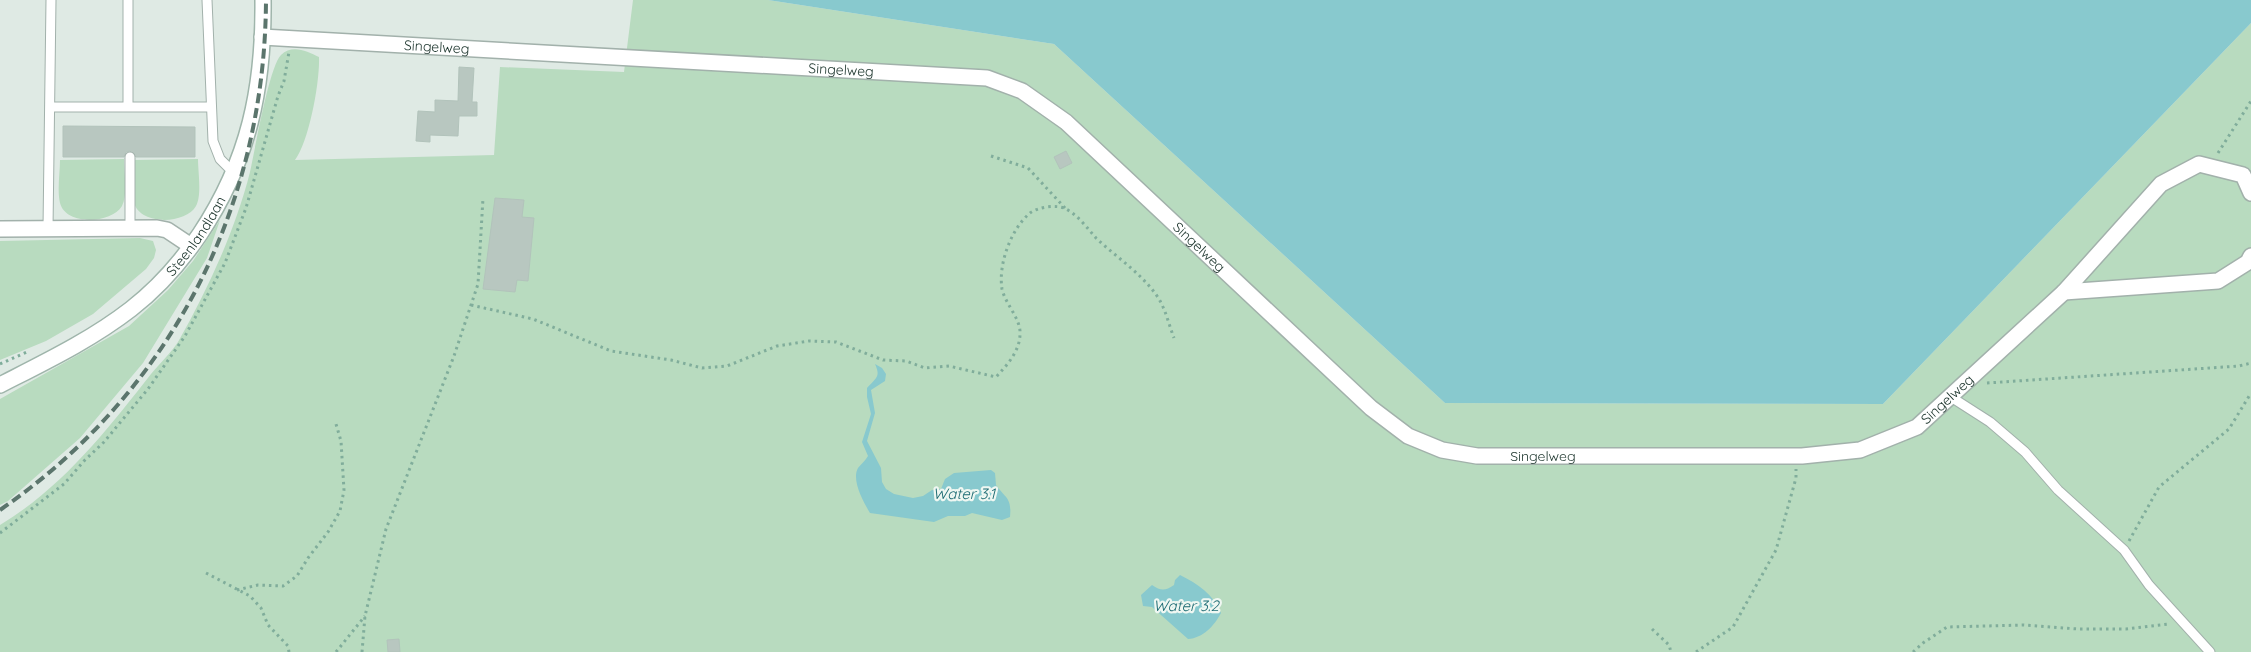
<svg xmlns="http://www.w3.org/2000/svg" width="2251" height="652" font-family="Quicksand,sans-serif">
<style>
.green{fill:#b8dbbf}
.water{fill:#88c9ce}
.building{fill:#b8c7c0;stroke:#b2c3bb}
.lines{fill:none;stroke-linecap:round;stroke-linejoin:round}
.lane-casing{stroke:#a2b1ab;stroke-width:11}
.street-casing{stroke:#a2b1ab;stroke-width:18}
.secondary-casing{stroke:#9fb5ab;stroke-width:18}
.path{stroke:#80ad9b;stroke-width:3;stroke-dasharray:2.5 4;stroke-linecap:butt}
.lane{stroke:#fff;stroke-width:9}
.street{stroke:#fff;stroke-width:15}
.secondary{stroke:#fff;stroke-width:15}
.rail{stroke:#5b756c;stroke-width:4;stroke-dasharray:10 5;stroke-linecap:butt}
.labels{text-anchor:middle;stroke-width:4.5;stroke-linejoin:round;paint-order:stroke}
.street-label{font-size:14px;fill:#213931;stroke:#eff7f2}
.water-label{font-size:15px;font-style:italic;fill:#1d6b73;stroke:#eff7f2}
</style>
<rect width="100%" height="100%" fill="#dfeae4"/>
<path class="green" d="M633 0H768L1054 44 1445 403 1883 404 2251 23V652H0V525C63 487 107 430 151 374 160 363 171 353 178 342 208 289 235 231 250 172 255 150 269 67 281 55 292 44 307 51 319 57 320 82 309 142 295 160L494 155 500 67 624 72Z
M124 159C124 172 128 194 122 206 111 224 66 226 60 203 57 190 60 173 60 160Z
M198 159C198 172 202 195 196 206 186 224 141 226 134 203 131 190 134 173 134 160Z
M220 220 207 258 143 363 80 438 8 501 0 505V399L129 326 168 290 193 261Z
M140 238 153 241 156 250 154 258 146 269 93 314 46 341 0 360V241Z"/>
<path class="water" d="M768 0H2251V23L1883 404 1445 403 1054 44Z
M875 364 882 368 886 374 885 381 871 390 875 413 867 441 881 468 882 482 886 489 894 494 913 498 923 496 932 490 941 489 945 479 954 473 991 470 995 473 996 485C1005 498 1012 497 1010 517L1002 520 972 513 965 516H948L934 522 870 513C864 503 851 480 858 468 861 464 865 461 868 456L862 442 871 414 867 397V388C876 378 881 377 875 364Z
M1180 575C1198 584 1213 594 1221 613 1214 626 1203 638 1188 639L1152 607 1143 606 1141 595 1152 585C1161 591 1165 591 1174 585L1175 580Z"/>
<path class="building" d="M459 67 474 68 472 102H477V116H459L458 136 430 135V142L416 141 418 111 435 112V100L458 101Z
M63 126 195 127V157H136L130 151 126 152 124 157H63Z
M1066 151 1072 163 1060 169 1054 157Z
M495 198 524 200 522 217 534 218 528 281 517 280 515 292 483 289Z
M399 639 400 652H388L387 640Z"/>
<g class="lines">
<g class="lane-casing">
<path id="lane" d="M128 0V107
M207 0 213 141 220 159 234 173
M50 107H211
M48 228 51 0
M130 228V157
M1951 397 1990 422 2025 452 2058 490 2124 550 2149 585 2210 652"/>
</g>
<g class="street-casing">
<g id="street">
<path id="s1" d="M262 37 987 78 1022 91 1066 122 1371 408 1408 436 1442 450 1477 456H1802L1860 450 1917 427 2064 292 2161 184 2199 164 2243 175 2251 193"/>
<path d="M0 229 157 228 167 230 191 246"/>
<path d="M2064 292 2218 281 2248 262 2251 256"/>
</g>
</g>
<g class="secondary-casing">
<g id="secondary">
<path id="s2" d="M0 385C45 362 91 340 131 309 158 288 181 262 200 234 249 160 264 88 263 0"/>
</g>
</g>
<path class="path" d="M2218 153 2251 101
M991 156 1028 168 1065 208
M471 305 533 319 611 351 671 360 702 368 727 366 777 346 809 341 836 342 883 360 906 361 925 368 949 366 996 377C1008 364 1021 350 1020 331 1019 317 1005 303 1002 289 998 264 1011 229 1030 213 1038 207 1057 204 1066 209 1079 216 1087 228 1096 238 1117 258 1143 274 1159 299 1166 311 1169 325 1174 338
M0 364 27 352
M1987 383 2239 366 2251 363
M0 533 64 484 84 461 104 442 148 389 185 336 225 263 246 208 278 96 284 81 289 52
M2129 541 2159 487 2229 429 2251 393
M206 573 250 596 261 608 268 625 288 646 289 652
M237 590 258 585 283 586 297 576 308 558 328 532 340 511 344 490 341 441 336 424
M1652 629 1669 645 1671 652
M336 652 365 616
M362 652 365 616 386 529 454 356 478 284 483 198
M1696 652 1733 627 1776 550 1796 478V469
M1913 652 1923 643 1947 627 2024 625 2078 629H2126L2169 624"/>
<use href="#lane" class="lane"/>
<use href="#street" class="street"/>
<use href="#secondary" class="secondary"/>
<path class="rail" d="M0 510C171 392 265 207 266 0"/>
</g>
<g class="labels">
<g class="street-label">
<text dy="5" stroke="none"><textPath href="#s1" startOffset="175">Singelweg</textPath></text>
<text dy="5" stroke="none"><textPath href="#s1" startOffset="580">Singelweg</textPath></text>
<text dy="5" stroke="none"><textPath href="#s2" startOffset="250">Steenlandlaan</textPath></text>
<text dy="5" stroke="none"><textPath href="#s1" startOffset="1000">Singelweg</textPath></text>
<text dy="5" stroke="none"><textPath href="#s1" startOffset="1840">Singelweg</textPath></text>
<text dy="5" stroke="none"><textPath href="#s1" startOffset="1420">Singelweg</textPath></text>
</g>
<g class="water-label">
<text x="964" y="499">Water 3.1</text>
<text x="1186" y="611">Water 3.2</text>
</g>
</g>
</svg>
